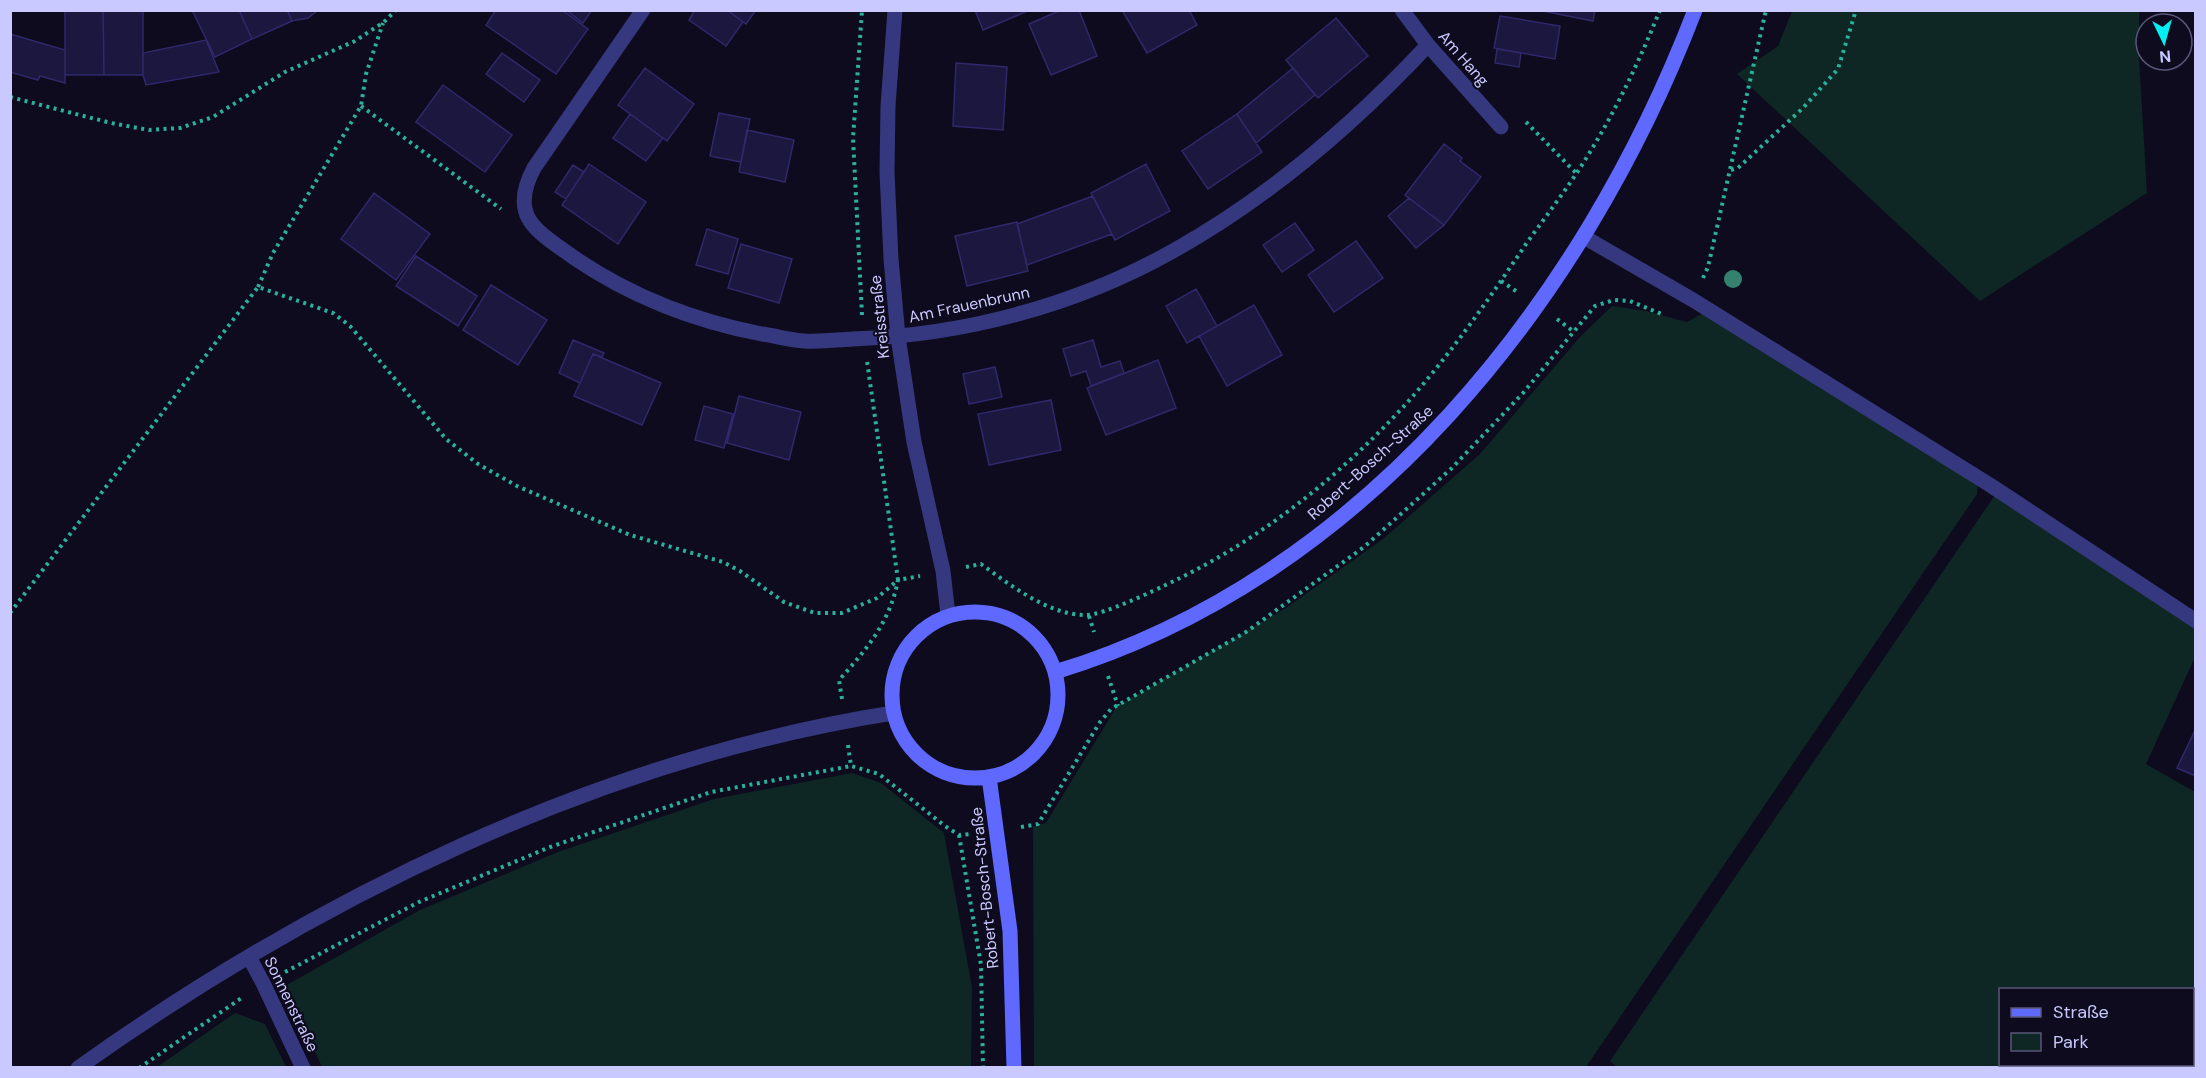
<svg xmlns="http://www.w3.org/2000/svg" width="2206" height="1078" font-family="'DM Sans',sans-serif">
<style>
.green{fill:#0e2724;fill-rule:evenodd}
.building{fill:#1b173f;stroke:#30286b;stroke-width:1.5}
.lines{fill:none;stroke-linecap:round;stroke-linejoin:round}
.path{stroke:#2ab19d;stroke-width:4;stroke-dasharray:3 4.5;stroke-linecap:butt}
.minor{stroke:#35387e;stroke-width:15}
.tertiary{stroke:#35387e;stroke-width:15}
.secondary{stroke:#5f68ff;stroke-width:15}
.tree{fill:#33816e}
.labels{text-anchor:middle;stroke-width:4.5;stroke-linejoin:round;paint-order:stroke}
.street-label{font-size:16px;fill:#c9c8ff;stroke:#0d0b1d}
</style>
<rect width="100%" height="100%" fill="#0d0b1d"/>
<path class="green" d="M1792 11H2139V57L2147 193 1980 301 1737 74 1778 46Z
M1612 306 1646 311 1687 322 1705 312 1978 482 1977 494 1586 1067H1034L1033 826 1046 823 1117 706 1286 608 1383 539 1480 454 1580 337Z
M1997 492 2195 627V657L2146 764 2195 792V1067L1618 1068 1610 1061ZM2000 990H2192V1064H2000Z
M852 773 881 783 944 833 972 987 971 1067H322L285 986 420 910 558 852 714 799Z
M235 1013 265 1024 286 1067H157Z"/>
<path class="building" d="M103 10H143V75H104Z
M103 10 104 75H65V11Z
M192 10H239L252 39 215 57Z
M239 10H287L292 21 252 39Z
M287 10H318L308 18 292 21Z
M496 10H562L588 29 556 74 486 25Z
M566 10H592L583 23Z
M695 10H727L743 22 726 46 689 20Z
M727 10H756L746 24Z
M975 10H1030L983 30Z
M1061 10H1079L1097 56 1051 75 1029 24Z
M1122 10H1189L1197 25 1147 53Z
M1538 10H1595L1593 21Z
M1500 16 1560 26 1555 59 1494 48Z
M1336 18 1368 56 1318 98 1286 60Z
M10 34 65 50V83L40 76 38 80 10 72Z
M206 40 219 72 146 85 143 75V53Z
M1497 49 1521 53 1519 67 1495 63Z
M502 53 540 80 524 102 486 74Z
M956 63 1007 67 1003 130 953 126Z
M645 68 694 104 667 141 618 105Z
M1293 68 1315 95 1256 143 1237 114Z
M443 85 512 135 485 172 416 122Z
M719 113 750 119 741 162 710 156Z
M630 114 663 138 646 161 613 138Z
M1237 114 1262 152 1208 189 1182 151Z
M747 130 794 140 785 182 739 172Z
M1444 144 1462 158 1460 161 1481 177 1444 225 1405 195Z
M589 164 646 202 618 244 562 205Z
M1146 164 1170 211 1115 240 1091 193Z
M573 165 584 172 566 199 555 192Z
M374 193 430 234 396 280 341 239Z
M1093 196 1112 234 1027 265 1017 224Z
M1409 198 1444 225 1416 248 1388 216Z
M1017 222 1028 271 967 286 955 236Z
M1295 223 1314 250 1282 272 1263 245Z
M707 229 738 239 728 274 696 265Z
M1356 241 1383 278 1334 312 1308 275Z
M741 244 792 259 779 303 728 288Z
M416 256 477 296 458 326 396 286Z
M491 285 547 320 518 365 463 330Z
M1196 289 1217 326 1187 343 1166 306Z
M1254 305 1282 355 1227 386 1199 336Z
M573 340 604 353 602 357 593 354 580 383 559 373Z
M1093 340 1101 367 1120 361 1124 373 1091 386 1086 371 1071 376 1063 349Z
M593 354 661 383 642 425 574 396Z
M1158 360 1176 408 1106 435 1087 388Z
M995 367 1002 397 969 404 963 374Z
M739 396 801 412 789 460 727 443Z
M1051 400 1061 450 989 465 978 414Z
M704 406 733 414 724 448 695 440Z
M2196 728V776L2177 768Z"/>
<g class="lines">
<path class="path" d="M10 97 111 123 149 130 180 128 213 117 285 72 355 41 384 22 396 10
M361 106 501 209
M1526 122 1576 173
M1731 170 1738 168 1803 108 1838 69 1856 10
M1703 278 1708 267 1766 10
M1501 281 1516 291
M258 287 273 253 361 106 366 74 383 23
M862 315 853 138 862 10
M1557 319 1573 331
M966 567 981 564C1010 585 1049 615 1085 615 1102 616 1155 590 1172 582 1261 539 1339 477 1405 405 1450 355 1489 299 1526 244 1549 212 1573 181 1593 147 1619 104 1641 57 1660 10
M10 613 258 287 333 313 350 326 446 439 478 464 517 486 630 535 723 562 740 571 784 602 815 613H842L877 598 898 580 867 361
M1089 616 1094 632
M1108 676 1118 706
M842 699 839 680C867 649 890 622 898 580L920 576
M848 745 851 766 879 774 945 826 959 835 972 834
M1021 827 1038 824 1100 722 1111 709 1246 632 1364 547 1452 468 1523 393 1595 306 1614 300 1630 301 1664 315
M959 835 981 965 983 1068
M285 972 419 902 550 847 711 792 851 766
M139 1068 243 997"/>
<path class="minor" d="M643 10 534 168C508 217 537 231 573 257 630 296 694 321 762 334 776 336 790 340 804 341 820 342 837 340 853 339 964 335 1075 306 1173 251 1268 198 1354 124 1428 45
M1402 10 1428 45 1501 127
M1584 237 1693 300 1990 485 2196 621
M249 957 263 983 303 1068"/>
<path class="tertiary" d="M895 10 888 106 887 172 891 259 898 337 914 442 943 571 948 615
M78 1068C318 897 600 759 893 713"/>
<path class="secondary" d="M892 695a83 83 0 1 1 166 0a83 83 0 1 1-166 0Z
M1055 672C1363 579 1583 302 1695 10
M989 777 1010 931 1014 1068"/>
</g>
<circle class="tree" cx="1733" cy="279" r="9"/>
<g class="labels">
<g class="street-label">
<text transform="translate(1464 58) rotate(49)" y="6">Am Hang</text>
<text transform="translate(969 304) rotate(-12)" y="6">Am Frauenbrunn</text>
<text transform="translate(879 317) rotate(-96)" y="6">Kreisstraße</text>
<text transform="translate(1370 462) rotate(-42)" y="6">Robert-Bosch-Straße</text>
<text transform="translate(984 888) rotate(-96)" y="6">Robert-Bosch-Straße</text>
<text transform="translate(292 1004) rotate(64)" y="6">Sonnenstraße</text>
</g>
</g>
<rect width="2206" height="1078" fill="none" stroke="#c9c8ff" stroke-width="24"/>
<rect x="1999" y="988" width="195" height="78" fill="#0d0b1d" stroke="#585777" stroke-width="1.5"/>
<rect x="2011" y="1008" width="30" height="9" fill="#5f68ff" stroke="#585777" stroke-width="1.5"/>
<text x="2053" y="1018" font-size="18" fill="#c9c8ff">Straße</text>
<rect x="2011" y="1033" width="30" height="18" fill="#0e2724" stroke="#585777" stroke-width="1.5"/>
<text x="2053" y="1048" font-size="18" fill="#c9c8ff">Park</text>
<g transform="translate(2164 42) rotate(175)"><circle r="28" fill="#0d0b1d" stroke="#585777" stroke-width="1.5"/>
<path d="M0-4.5L10 22L0 15L-10 22Z" fill="#00eff3"/>
<text y="-9" font-size="16" font-weight="bold" text-anchor="middle" fill="#c9c8ff">N</text>
</g>
</svg>
